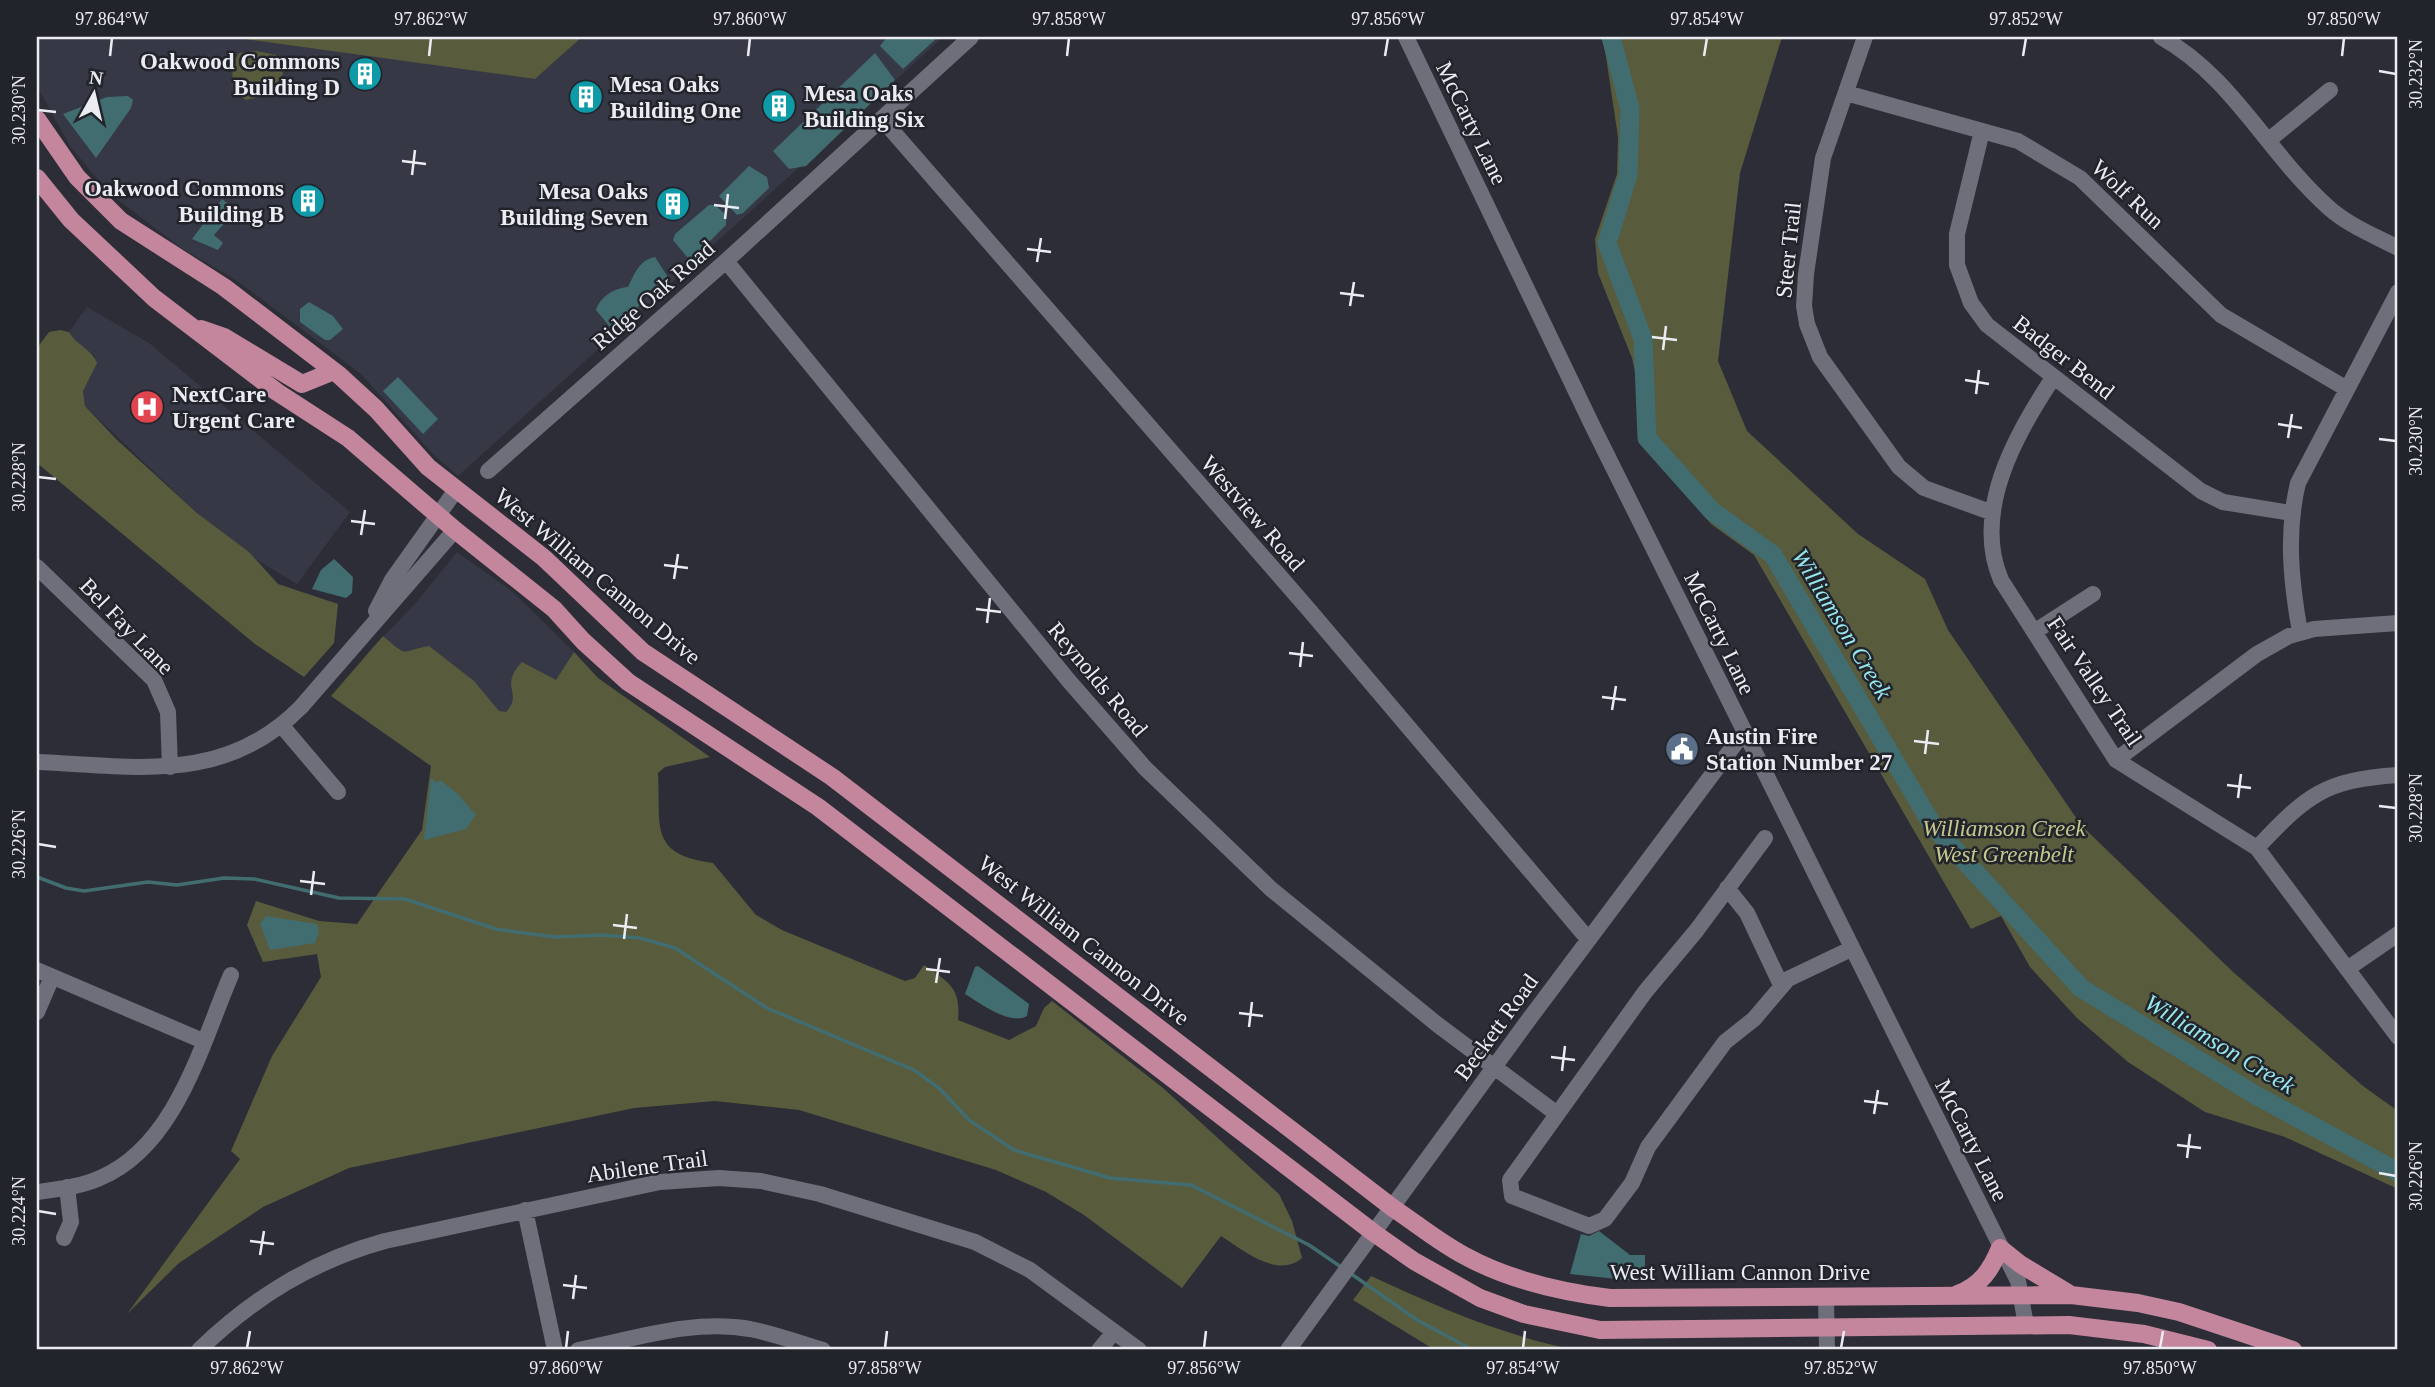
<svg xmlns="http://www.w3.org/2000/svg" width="2435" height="1387" font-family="'Times New Roman',serif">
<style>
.built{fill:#363846}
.green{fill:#595b3d}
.water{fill:#416d71}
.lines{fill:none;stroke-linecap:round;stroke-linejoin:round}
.stream{stroke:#416d71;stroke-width:3.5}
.river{stroke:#416d71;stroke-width:19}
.minor{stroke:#6e6f7a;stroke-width:16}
.major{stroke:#c3869d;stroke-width:18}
.ticks{fill:none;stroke:#ebecf2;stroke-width:2.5}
.labels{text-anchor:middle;stroke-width:5;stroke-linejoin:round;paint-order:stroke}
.poi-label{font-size:23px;font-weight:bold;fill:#ebecf2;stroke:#22242c;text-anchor:start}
.street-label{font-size:23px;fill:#ebecf2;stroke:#22242c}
.park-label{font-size:23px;font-style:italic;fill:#c5c88c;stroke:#22242c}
.water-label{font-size:24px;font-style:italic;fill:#96e7ed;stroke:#22242c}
.neatline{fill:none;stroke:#ebecf2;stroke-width:2.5}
.ticks-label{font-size:18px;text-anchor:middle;fill:#ebecf2}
</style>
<rect width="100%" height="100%" fill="#2c2d36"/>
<path class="built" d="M37 37H250L535 79 582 37H943L458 476 433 454 361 374 236 280 181 248 108 192 70 146 37 86Z
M87 307 149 343 350 512 297 584 259 561 197 513 85 406 83 391 95 356 74 342 69 332Z
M457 552 513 592 574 652 529 726 371 649 415 604Z"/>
<path class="green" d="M230 37H582L535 79Z
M1603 37H1782L1740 173 1718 361 1747 431 1858 534 1925 579 1948 630 2081 825 2232 971 2363 1086 2398 1111V1189L2285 1137 2205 1112 2128 1062 2077 1018 2030 967 2001 916 1971 929 1754 555 1711 524 1678 484 1649 437 1632 358 1598 273 1595 239 1617 174 1618 137Z
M256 51 276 55 284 65 282 76 268 95 246 100 233 90 232 64 239 53Z
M60 330 69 332C76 345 93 350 97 363L83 391 85 406 116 439 197 513 249 552 278 584 338 604 334 643 304 677 255 644 37 463V348L49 332Z
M383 636C410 659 399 651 429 646L474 681 499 711 506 712C524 693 498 687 522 662L556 680 574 652 598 678 710 757 665 767 658 773C661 827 648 854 713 863L756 915 782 930 905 981 915 978 924 965C949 983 961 987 958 1020L1009 1040 1036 1026 1044 1008 1052 1001 1163 1088 1279 1194 1292 1221 1302 1258C1277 1279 1243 1250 1221 1236L1182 1288 1084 1215 1046 1192 996 1170 799 1110 715 1101 634 1108 349 1168 263 1207 179 1263 127 1314 240 1159 231 1151 272 1056 321 977 317 954 263 962 247 925 256 901 319 921 357 924 422 830 431 766 331 696Z
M1371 1276C1438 1307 1504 1336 1576 1350H1435L1353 1300Z"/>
<path class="water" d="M887 37H938L903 69 880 46Z
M875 53 895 80 806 166 789 169 773 151Z
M128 96 133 100 131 108 96 158 63 114 107 97Z
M749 166 767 177 769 188 743 213 737 215 719 196Z
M222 199 236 210 214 235 223 243 218 250 192 239Z
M709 205H715L726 215V225L695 256 687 257 673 240 675 234Z
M655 257 668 277 663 284 646 293 635 313 614 332 596 310C600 297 614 288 628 287 634 275 639 260 655 257Z
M309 302 333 316 343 329 330 340H325L300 322V309Z
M398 377 438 419 423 434 383 391Z
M334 559 353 577 352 593 346 598 312 589 321 570Z
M431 778 437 783 440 780 457 793 476 815 466 829 424 840Z
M266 916 317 924 319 931 315 943 270 950 260 924Z
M978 966 1029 1004 1027 1016C1010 1026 980 1003 965 994L975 967Z
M1599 1231 1630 1255H1645V1282L1570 1274 1581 1234 1589 1236Z"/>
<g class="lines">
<path class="stream" d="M37 877 66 888 84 891 148 882 177 885 224 878 254 879 339 898 405 899 496 929 554 937 602 935 640 938 675 948 767 1008 914 1070 939 1088 969 1120 1014 1150 1110 1178 1191 1185 1309 1245 1341 1267
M1350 1273 1417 1320 1473 1350"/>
<path class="river" d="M1611 37 1630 109 1628 175 1607 243 1643 339 1647 438 1712 511 1773 555 1933 826 2081 988 2257 1096 2398 1172"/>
<path class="minor" d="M1406 37 1594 429 2018 1281 2026 1325
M1865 37 1823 158 1806 274 1804 306 1807 324 1820 357 1899 467 1924 488 1993 513
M2161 37C2233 77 2268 154 2329 208 2348 225 2375 236 2398 248
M1846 93 2018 141 2080 178 2221 315 2347 389
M882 119 1310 611 1588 939
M1982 131 1957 234V265L1971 303 1987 325 2201 491 2223 502 2291 513
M2269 140 2330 90
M726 261 1069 681 1145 768 1271 889 1438 1025 1557 1114
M2053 378C2015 435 1972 512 2001 580L2116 760 2257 848 2398 1037
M488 471 726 261 971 37
M37 567 154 680 168 712 170 767
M376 611 392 580 456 490
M2034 632 2093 594
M2300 632C2291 582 2286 533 2298 483L2398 292
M282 726 338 792
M2116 760 2257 654 2289 636 2314 629 2398 623
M37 762C136 766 224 785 301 707L455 530
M1765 838 1696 931 1645 992 1510 1180 1512 1196 1589 1226 1605 1219 1632 1183 1648 1147 1725 1042 1754 1019 1788 979 1851 949
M2257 848C2307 795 2324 780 2398 775
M1727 888 1747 913 1781 985
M2347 969 2398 934
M37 970 203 1041
M37 1012 52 977
M37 1192C58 1189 80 1187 100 1178 176 1146 201 1045 231 975
M525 1210 555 1350
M64 1238 71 1222 67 1187
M1826 1297 1827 1350
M199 1350C253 1298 312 1261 385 1241L660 1182 719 1178 761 1181 820 1194 975 1242 1030 1270 1139 1350
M578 1350C634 1339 692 1319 750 1329 775 1334 799 1343 823 1350
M1099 1350 1114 1332
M1288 1350 1527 1022 1744 732"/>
<path class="major" d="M37 119 77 177 121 221 224 287 339 375 376 409 428 467 544 558 643 652 832 777 1393 1208C1417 1224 1440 1243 1465 1256 1509 1280 1561 1292 1610 1298L2071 1295 2138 1303 2179 1312 2293 1350
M37 178 71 220 154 298 277 392 348 438 455 530 554 609 583 641 628 682 818 807 1374 1233 1414 1261 1480 1298 1524 1314 1600 1330 2069 1325 2144 1334 2208 1350
M201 329 224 337 302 384 334 371
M1958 1294C1981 1285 1991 1270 2000 1248L2020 1264 2068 1293"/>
</g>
<path class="ticks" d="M110 56 112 38M429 56 431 38M748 56 750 38M1067 56 1069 38M1385 56 1388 38M1704 56 1707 38M2023 56 2026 38M2342 56 2344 38M2379 71 2396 74M38 110 56 112M402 161 426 164M412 175 415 150M714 205 739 208M725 219 728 194M1027 249 1051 252M1037 262 1041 238M1340 293 1364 296M1350 306 1354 282M1652 337 1677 340M1663 350 1666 326M1965 380 1989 384M1976 394 1979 370M2278 424 2302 428M2288 438 2292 414M2379 439 2396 441M38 477 56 479M351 521 375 524M361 535 365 510M664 565 688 568M674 579 678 554M976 609 1001 612M987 623 990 598M1289 653 1313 656M1300 667 1303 642M1602 697 1626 700M1612 710 1616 686M1914 741 1939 744M1925 754 1928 730M2227 785 2251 788M2238 798 2241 774M2379 806 2396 808M38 844 56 847M300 881 325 884M311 895 314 871M613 925 637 928M624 939 627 914M926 969 950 972M936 983 940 958M1239 1013 1263 1016M1249 1027 1252 1002M1551 1057 1575 1060M1562 1071 1565 1046M1864 1101 1888 1104M1874 1114 1878 1090M2177 1145 2201 1148M2187 1158 2190 1134M2379 1173 2396 1176M38 1211 56 1214M250 1241 274 1244M260 1255 264 1231M563 1285 587 1288M573 1299 576 1275M247 1348 250 1331M566 1348 568 1331M885 1348 887 1331M1204 1348 1206 1331M1523 1348 1525 1331M1841 1348 1844 1331M2160 1348 2163 1331"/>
<defs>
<g id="building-disc" transform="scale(1.75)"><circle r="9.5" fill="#0f9aa8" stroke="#22242c"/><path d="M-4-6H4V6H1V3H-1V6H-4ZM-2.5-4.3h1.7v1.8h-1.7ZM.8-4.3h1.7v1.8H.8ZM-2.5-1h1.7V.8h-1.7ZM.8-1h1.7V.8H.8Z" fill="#fff"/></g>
<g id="hospital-disc" transform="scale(1.75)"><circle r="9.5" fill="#e0444e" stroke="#22242c"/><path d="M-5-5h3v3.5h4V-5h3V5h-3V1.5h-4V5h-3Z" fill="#fff"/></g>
<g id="civic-disc" transform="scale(1.75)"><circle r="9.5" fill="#5c6f8a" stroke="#22242c"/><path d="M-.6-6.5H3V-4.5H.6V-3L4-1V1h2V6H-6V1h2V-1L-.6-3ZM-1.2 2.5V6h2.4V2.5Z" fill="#fff"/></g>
</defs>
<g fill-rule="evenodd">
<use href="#building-disc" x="365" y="74"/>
<use href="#building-disc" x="586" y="97"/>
<use href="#building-disc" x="779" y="106"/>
<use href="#building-disc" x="308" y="201"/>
<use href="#building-disc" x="673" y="204"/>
<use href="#hospital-disc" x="147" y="407"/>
<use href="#civic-disc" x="1682" y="749"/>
</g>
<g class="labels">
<g class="poi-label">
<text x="340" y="69" text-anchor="end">Oakwood Commons<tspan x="340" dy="26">Building D</tspan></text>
<text x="610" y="92">Mesa Oaks<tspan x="610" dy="26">Building One</tspan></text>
<text x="804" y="101">Mesa Oaks<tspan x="804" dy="26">Building Six</tspan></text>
<text x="284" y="196" text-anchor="end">Oakwood Commons<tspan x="284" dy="26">Building B</tspan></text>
<text x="648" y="199" text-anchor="end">Mesa Oaks<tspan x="648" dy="26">Building Seven</tspan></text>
<text x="172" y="402">NextCare<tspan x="172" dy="26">Urgent Care</tspan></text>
<text x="1706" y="744">Austin Fire<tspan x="1706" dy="26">Station Number 27</tspan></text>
</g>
<g class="street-label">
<text transform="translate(1472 123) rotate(64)" y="8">McCarty Lane</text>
<text transform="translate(2128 194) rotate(43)" y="8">Wolf Run</text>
<text transform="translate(1788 250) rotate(-84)" y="8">Steer Trail</text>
<text transform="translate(653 295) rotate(-41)" y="8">Ridge Oak Road</text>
<text transform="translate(2064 357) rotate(38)" y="8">Badger Bend</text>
<text transform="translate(1253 513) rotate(49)" y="8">Westview Road</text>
<text transform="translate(598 576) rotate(40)" y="8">West William Cannon Drive</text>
<text transform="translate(127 626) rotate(46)" y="8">Bel Fay Lane</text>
<text transform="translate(1720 633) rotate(64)" y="8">McCarty Lane</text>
<text transform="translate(1098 679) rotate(50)" y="8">Reynolds Road</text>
<text transform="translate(2095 681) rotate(56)" y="8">Fair Valley Trail</text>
<text transform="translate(1084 940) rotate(38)" y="8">West William Cannon Drive</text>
<text transform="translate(1496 1027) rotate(-54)" y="8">Beckett Road</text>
<text transform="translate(1972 1140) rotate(63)" y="8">McCarty Lane</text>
<text transform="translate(647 1166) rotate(-8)" y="8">Abilene Trail</text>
<text x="1740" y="1280">West William Cannon Drive</text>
</g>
<g class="park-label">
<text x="2004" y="836">Williamson Creek<tspan x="2004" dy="26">West Greenbelt</tspan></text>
</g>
<g class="water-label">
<text transform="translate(1842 624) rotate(59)" y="8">Williamson Creek</text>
<text transform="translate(2220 1044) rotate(31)" y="8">Williamson Creek</text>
</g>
</g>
<rect width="2435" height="1387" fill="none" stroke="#22242c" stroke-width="77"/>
<g transform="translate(94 94) rotate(8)" stroke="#22242c" stroke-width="5" paint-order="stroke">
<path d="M0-5L12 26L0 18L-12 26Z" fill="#ebecf2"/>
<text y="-10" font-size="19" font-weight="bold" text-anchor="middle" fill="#ebecf2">N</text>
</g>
<rect x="38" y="38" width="2358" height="1310" class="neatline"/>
<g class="ticks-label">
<text x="112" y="25">97.864°W</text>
<text x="431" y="25">97.862°W</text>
<text x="750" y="25">97.860°W</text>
<text x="1069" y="25">97.858°W</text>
<text x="1388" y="25">97.856°W</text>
<text x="1707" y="25">97.854°W</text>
<text x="2026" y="25">97.852°W</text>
<text x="2344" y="25">97.850°W</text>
<text transform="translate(2416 74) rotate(-90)" y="6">30.232°N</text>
<text transform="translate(19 110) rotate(-90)" y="6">30.230°N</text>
<text transform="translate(2416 441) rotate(-90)" y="6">30.230°N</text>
<text transform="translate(19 477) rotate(-90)" y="6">30.228°N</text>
<text transform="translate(2416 808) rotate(-90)" y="6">30.228°N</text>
<text transform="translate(19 844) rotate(-90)" y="6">30.226°N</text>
<text transform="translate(2416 1176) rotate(-90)" y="6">30.226°N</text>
<text transform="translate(19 1211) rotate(-90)" y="6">30.224°N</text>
<text x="247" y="1374">97.862°W</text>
<text x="566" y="1374">97.860°W</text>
<text x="885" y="1374">97.858°W</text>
<text x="1204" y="1374">97.856°W</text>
<text x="1523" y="1374">97.854°W</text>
<text x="1841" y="1374">97.852°W</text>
<text x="2160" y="1374">97.850°W</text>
</g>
</svg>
